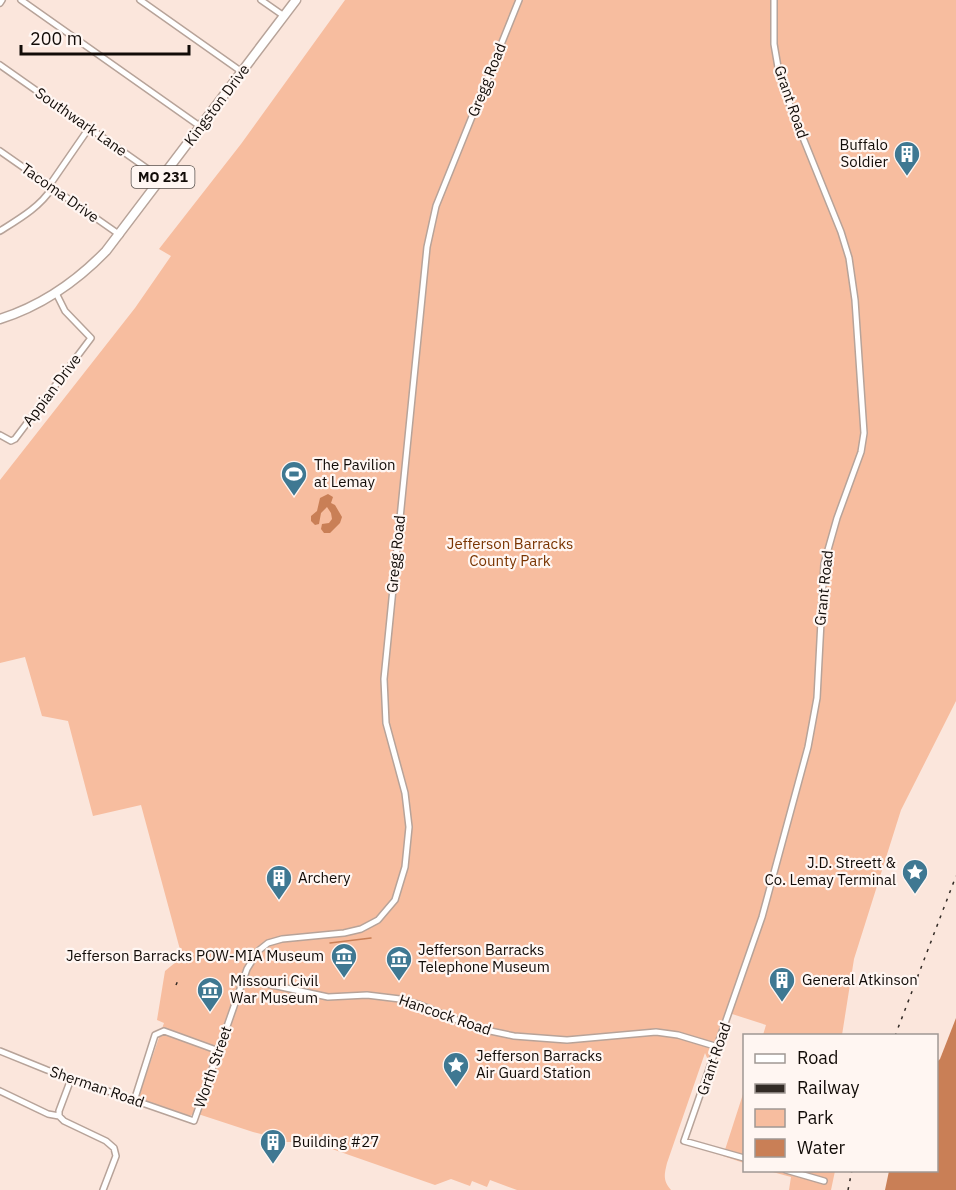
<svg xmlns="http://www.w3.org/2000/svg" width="956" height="1190" font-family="'IBM Plex Sans',sans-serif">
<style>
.green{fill:#f7bd9f}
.water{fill:#c97f56}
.pier{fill:#fbe6dc}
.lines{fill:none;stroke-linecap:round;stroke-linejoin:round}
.stream{stroke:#c97f56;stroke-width:1.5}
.street-casing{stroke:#b7a399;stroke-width:8}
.primary-casing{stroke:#b7a399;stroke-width:11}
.street{stroke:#fff;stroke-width:5}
.primary{stroke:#fff;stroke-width:8}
.rail{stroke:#322a25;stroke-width:1.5;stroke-dasharray:3 6;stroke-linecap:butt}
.labels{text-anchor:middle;stroke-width:4.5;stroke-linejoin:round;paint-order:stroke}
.shield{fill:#fff6f2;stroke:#59524e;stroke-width:1.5}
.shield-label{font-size:14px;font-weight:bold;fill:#120c08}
.street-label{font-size:15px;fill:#120c08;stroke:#fff6f2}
.poi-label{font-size:15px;fill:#120c08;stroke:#fff6f2;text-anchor:start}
.park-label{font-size:15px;fill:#7a3502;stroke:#fff6f2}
</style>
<rect width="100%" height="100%" fill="#fbe6dc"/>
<path class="green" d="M345 0H956V701L901 810 854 959 842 1035H763L766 1025 726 1012 708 1060 705 1053 667 1163C664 1175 663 1181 671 1190H517L490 1180 487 1187 472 1181 470 1186 451 1179 435 1185 312 1142H280L268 1140 269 1136 253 1132 195 1113 190 1116 138 1098 164 1023 157 1020 165 971 182 957 141 805 93 816 68 721 42 716 25 657 0 663V480L135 308 171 256 159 249 241 144Z
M744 1091V1163L723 1156Z
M769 1171H835L831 1190H789L791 1177Z"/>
<path class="water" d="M328 494 333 497 331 503 335 505 342 517 340 523 330 533H324L321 529 322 524 329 523 332 519 331 513 327 507 321 513 319 524 315 525 311 521V516L317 511 320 498Z
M956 1007V1190H885L889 1171 936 1170 937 1051Z"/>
<path class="pier" d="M956 1004V1018L940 1059 937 1062V1046L953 1005Z"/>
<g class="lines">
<path class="stream" d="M330 943 371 938"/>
<g class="street-casing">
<path id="street" d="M21 0 201 127
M140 0 242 72
M261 0 284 16
M0 3 2 0
M0 65 162 179
M0 151 120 235
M49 186 89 128
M0 231C19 219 40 207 52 188
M0 435 11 441 15 439 91 338 65 311 56 293
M244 979 328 997 367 995 400 999 418 1004 476 1028 514 1036 567 1040 656 1032 678 1035 718 1047
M0 1051 47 1070 194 1121 247 969 258 951 268 943 282 939 344 933 361 929 378 920 395 900 405 867 409 827 405 793 386 723 384 679 427 247 436 206 519 0
M0 1091 48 1114 59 1116 64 1121 106 1141 114 1148 116 1156 103 1190
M134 1101 155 1035 164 1031 219 1051
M59 1116V1111L71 1079
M744 1158 684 1141 762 917 808 747 817 698 824 564 837 518 861 452 864 433 855 300 849 258 841 232 789 103 779 73 774 44V0
M786 1170 824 1181"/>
</g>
<g class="primary-casing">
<path id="primary" d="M0 319C41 306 76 282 106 251L296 0"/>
</g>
<use href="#street" class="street"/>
<use href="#primary" class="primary"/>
<path class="rail" d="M176 985 179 978
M895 1036 956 876
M848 1190 852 1170"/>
</g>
<defs>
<g id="building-pin" transform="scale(1.35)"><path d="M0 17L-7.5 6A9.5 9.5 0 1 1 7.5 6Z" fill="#3f7892" stroke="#fff6f2"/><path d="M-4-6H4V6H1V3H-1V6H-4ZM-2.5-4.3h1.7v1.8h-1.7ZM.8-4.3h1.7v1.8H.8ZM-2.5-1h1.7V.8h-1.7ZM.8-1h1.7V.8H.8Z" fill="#fff"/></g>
<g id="stadium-pin" transform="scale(1.35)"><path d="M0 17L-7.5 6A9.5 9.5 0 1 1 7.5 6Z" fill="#3f7892" stroke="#fff6f2"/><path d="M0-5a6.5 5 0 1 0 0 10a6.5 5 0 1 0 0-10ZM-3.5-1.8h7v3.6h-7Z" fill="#fff"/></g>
<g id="sight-pin" transform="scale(1.35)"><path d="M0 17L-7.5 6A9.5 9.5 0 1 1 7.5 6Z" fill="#3f7892" stroke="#fff6f2"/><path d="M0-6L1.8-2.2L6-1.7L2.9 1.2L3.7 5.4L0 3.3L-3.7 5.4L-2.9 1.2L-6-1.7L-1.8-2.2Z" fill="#fff"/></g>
<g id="museum-pin" transform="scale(1.35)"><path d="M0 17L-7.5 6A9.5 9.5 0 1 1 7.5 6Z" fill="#3f7892" stroke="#fff6f2"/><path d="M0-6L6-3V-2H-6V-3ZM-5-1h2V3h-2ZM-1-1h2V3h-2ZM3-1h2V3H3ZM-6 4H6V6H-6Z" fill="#fff"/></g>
</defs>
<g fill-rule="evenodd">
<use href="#building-pin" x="907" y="154"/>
<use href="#stadium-pin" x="294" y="474"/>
<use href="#sight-pin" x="915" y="872"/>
<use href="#building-pin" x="279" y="878"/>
<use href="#museum-pin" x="344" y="956"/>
<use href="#museum-pin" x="399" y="959"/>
<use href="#building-pin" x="782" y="980"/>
<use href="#museum-pin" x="210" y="990"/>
<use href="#sight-pin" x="456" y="1065"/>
<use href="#building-pin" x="273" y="1142"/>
</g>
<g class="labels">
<rect class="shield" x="131.5" y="166" width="63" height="22" rx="4.5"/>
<g class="shield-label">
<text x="163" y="182">MO 231</text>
</g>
<g class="street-label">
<text transform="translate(487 80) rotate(-68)" y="5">Gregg Road</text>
<text transform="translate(791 102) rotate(71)" y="5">Grant Road</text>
<text transform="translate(217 105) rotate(-53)" y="5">Kingston Drive</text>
<text transform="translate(81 122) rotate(35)" y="5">Southwark Lane</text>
<text transform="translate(60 193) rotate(35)" y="5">Tacoma Drive</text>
<text transform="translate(52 390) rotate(-53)" y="5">Appian Drive</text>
<text transform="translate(396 554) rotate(-84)" y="5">Gregg Road</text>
<text transform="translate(824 588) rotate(-84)" y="5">Grant Road</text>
<text transform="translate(445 1015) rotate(19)" y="5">Hancock Road</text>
<text transform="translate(714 1059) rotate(-71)" y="5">Grant Road</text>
<text transform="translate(213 1067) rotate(-71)" y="5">Worth Street</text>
<text transform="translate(97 1087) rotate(19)" y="5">Sherman Road</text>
</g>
<g class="poi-label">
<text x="888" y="150" text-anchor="end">Buffalo<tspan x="888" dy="17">Soldier</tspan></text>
<text x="314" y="470">The Pavilion<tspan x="314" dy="17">at Lemay</tspan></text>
<text x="896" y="868" text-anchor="end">J.D. Streett &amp;<tspan x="896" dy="17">Co. Lemay Terminal</tspan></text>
<text x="298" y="883">Archery</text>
<text x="418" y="955">Jefferson Barracks<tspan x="418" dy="17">Telephone Museum</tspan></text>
<text x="324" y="961" text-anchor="end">Jefferson Barracks POW-MIA Museum</text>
<text x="802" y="985">General Atkinson</text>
<text x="230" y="986">Missouri Civil<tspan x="230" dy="17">War Museum</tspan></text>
<text x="476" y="1061">Jefferson Barracks<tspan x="476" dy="17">Air Guard Station</tspan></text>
<text x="292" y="1147">Building #27</text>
</g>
<g class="park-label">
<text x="510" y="549">Jefferson Barracks<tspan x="510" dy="17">County Park</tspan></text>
</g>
</g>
<rect x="743" y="1034" width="195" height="138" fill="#fff6f2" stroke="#a09894" stroke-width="1.5"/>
<rect x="755" y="1054" width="30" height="9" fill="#ffffff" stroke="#a09894" stroke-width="1.5"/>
<text x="797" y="1064" font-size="18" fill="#120c08">Road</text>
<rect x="755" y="1084" width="30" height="9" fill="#322a25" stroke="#a09894" stroke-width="1.5"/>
<text x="797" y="1094" font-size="18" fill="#120c08">Railway</text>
<rect x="755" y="1109" width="30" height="18" fill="#f7bd9f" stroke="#a09894" stroke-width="1.5"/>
<text x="797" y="1124" font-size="18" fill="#120c08">Park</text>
<rect x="755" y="1139" width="30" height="18" fill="#c97f56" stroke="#a09894" stroke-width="1.5"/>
<text x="797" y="1154" font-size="18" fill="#120c08">Water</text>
<path d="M21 45v9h168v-9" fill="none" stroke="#120c08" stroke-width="3"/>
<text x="30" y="45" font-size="18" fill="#120c08" stroke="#fff6f2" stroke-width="4.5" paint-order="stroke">200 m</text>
</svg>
